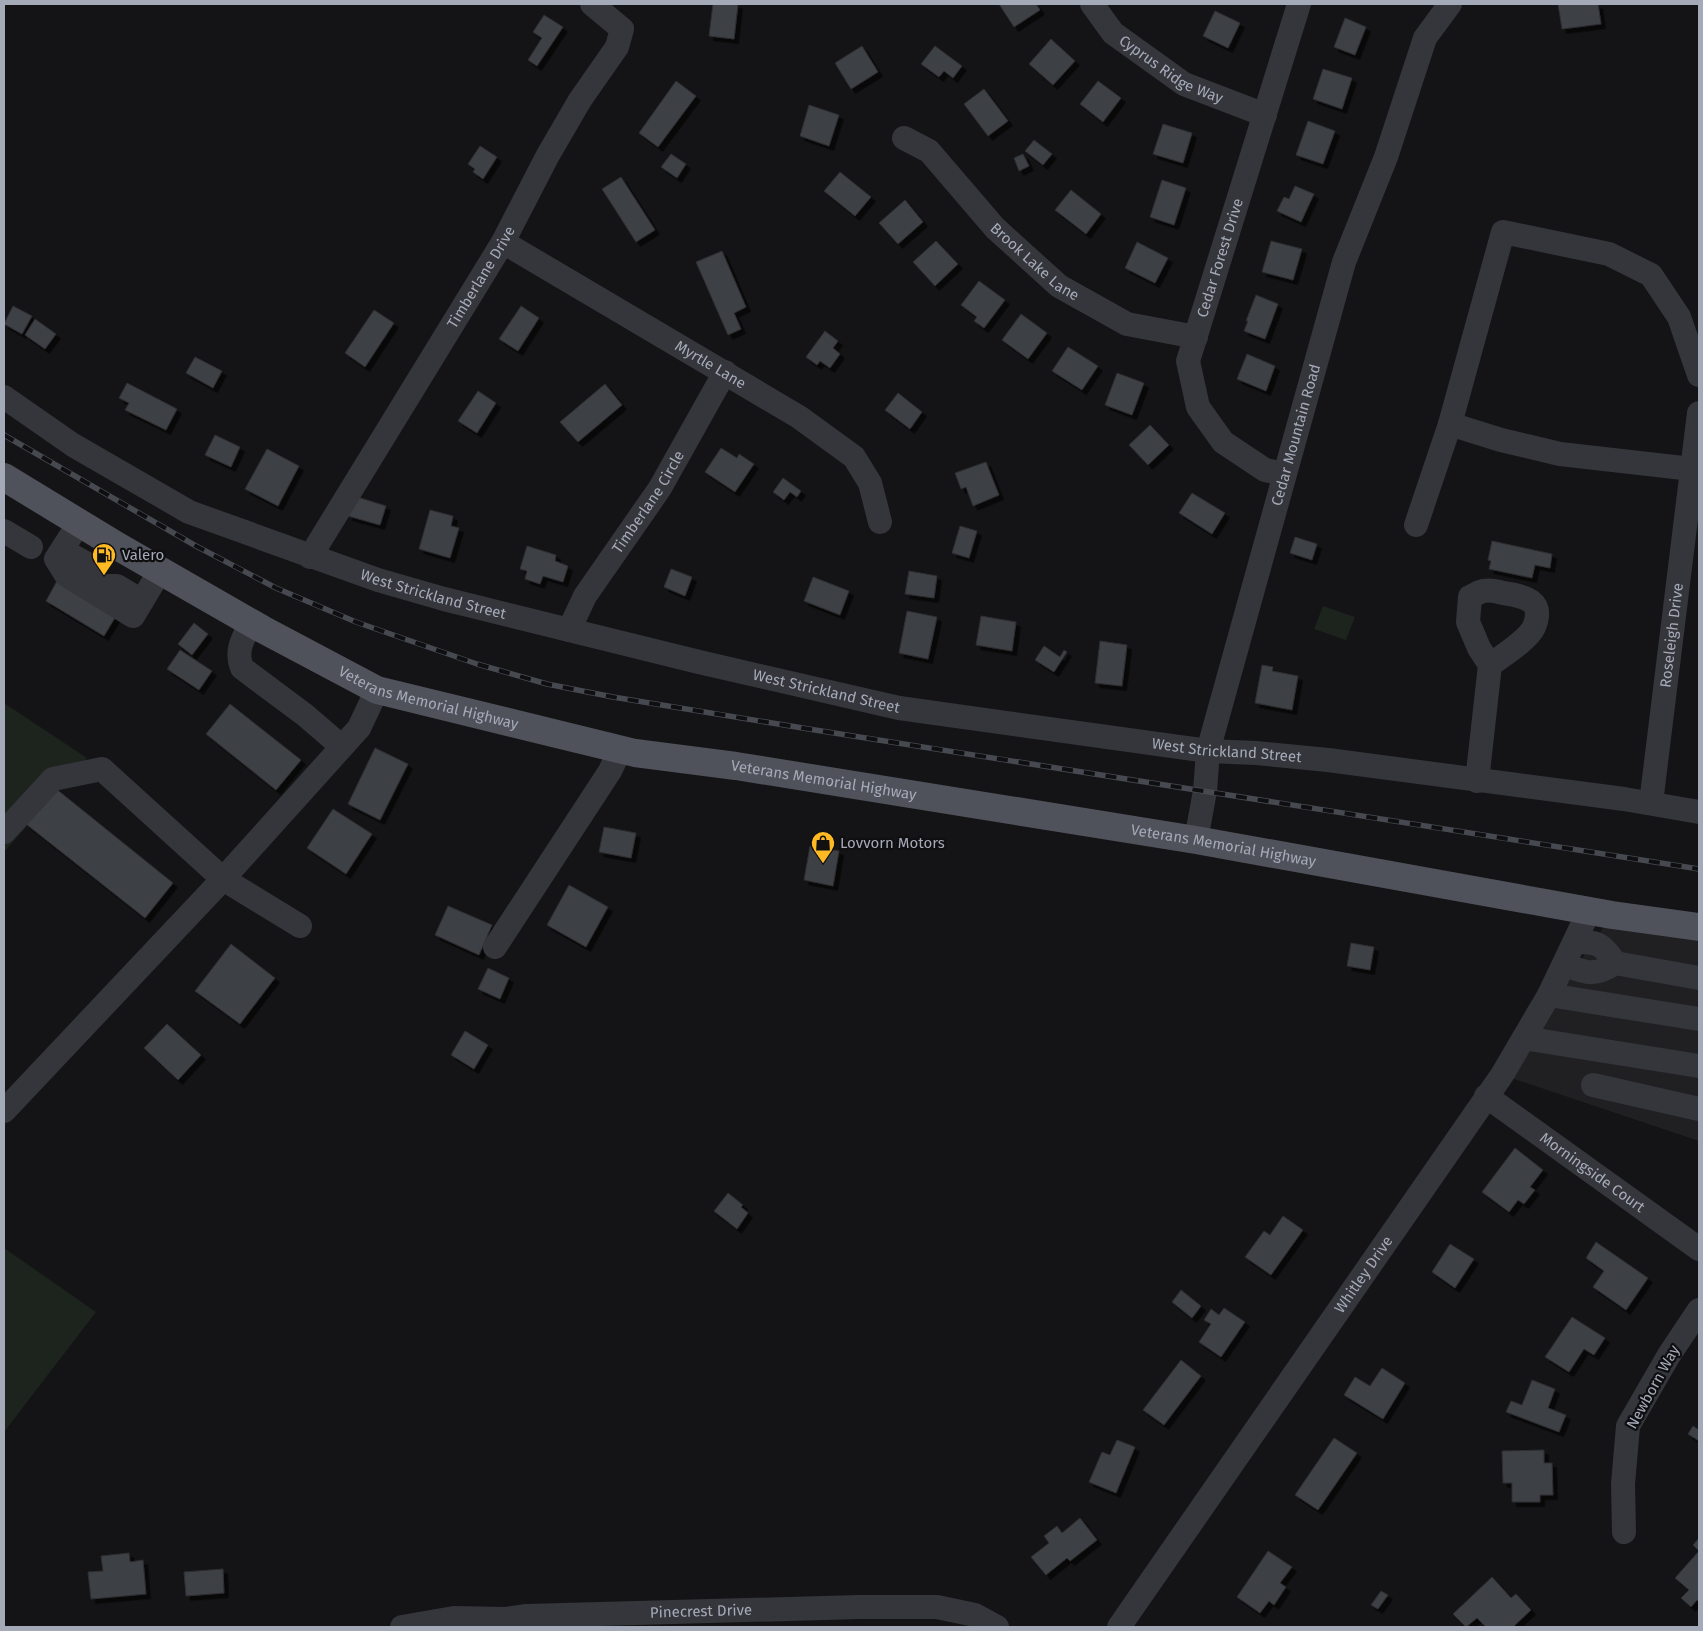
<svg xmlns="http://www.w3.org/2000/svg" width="1703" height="1631" font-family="'Fira Sans',sans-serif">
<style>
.built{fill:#202023}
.green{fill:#1c241d}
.building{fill:#3e3f44;stroke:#2e2e32;filter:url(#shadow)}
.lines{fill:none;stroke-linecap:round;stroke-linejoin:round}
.minor{stroke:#35363b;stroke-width:24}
.major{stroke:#50525b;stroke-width:28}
.rail-casing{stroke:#474951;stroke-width:5.5}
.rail{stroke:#0f0f11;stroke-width:4;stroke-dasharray:11;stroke-linecap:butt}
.labels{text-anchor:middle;stroke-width:4.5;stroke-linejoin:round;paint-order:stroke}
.street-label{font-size:15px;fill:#a4aab8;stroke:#0f0f11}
.poi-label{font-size:15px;fill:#a4aab8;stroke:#0f0f11;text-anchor:start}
</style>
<defs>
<filter id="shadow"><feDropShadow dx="4.5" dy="4.5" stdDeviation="0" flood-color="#0009"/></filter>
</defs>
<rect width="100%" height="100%" fill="#141416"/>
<path class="built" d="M1612 915 1699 927V1141L1502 1075Z"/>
<path class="green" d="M1323 606 1355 617 1346 640 1314 629Z
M4 703 87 758 4 852Z
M4 1248 96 1312 4 1432Z"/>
<path class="building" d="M713 4H738L734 39 709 36Z
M999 4H1036L1040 10 1014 27Z
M1558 4H1598L1601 24 1562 29Z
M1215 11 1240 23 1228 48 1203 36Z
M544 15 563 27 537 66 528 60 542 38 533 32Z
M1345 18 1366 27 1355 55 1334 47Z
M1051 39 1075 61 1053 85 1029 64Z
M862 46 878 72 851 89 835 63Z
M935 46 962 66 953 78 944 71 939 77 921 64Z
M1323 69 1352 78 1342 109 1313 99Z
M676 81 696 96 658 147 639 133Z
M1098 81 1121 98 1103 122 1080 104Z
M984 89 1008 121 988 136 964 104Z
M809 105 839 115 829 146 800 136Z
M1308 121 1335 131 1323 164 1296 155Z
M1163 124 1192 133 1183 163 1153 154Z
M1034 140 1052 154 1043 165 1025 151Z
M480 146 497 157 483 179 473 172 475 169 468 164Z
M671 154 686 164 677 178 661 167Z
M1023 154 1029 166 1019 171 1014 158Z
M840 172 871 197 855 216 824 191Z
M621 177 655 230 636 242 602 189Z
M1162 180 1186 188 1174 225 1150 217Z
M1295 186 1314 194 1301 222 1277 211 1284 197 1289 199Z
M1071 190 1101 214 1086 234 1055 210Z
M905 200 923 222 898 244 879 223Z
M936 241 958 264 935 286 913 262Z
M1271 241 1302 249 1293 280 1262 272Z
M1137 242 1168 258 1155 283 1125 268Z
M722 251 746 307 734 313 741 329 728 335 696 262Z
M979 281 1005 300 984 328 974 321 977 317 961 305Z
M1256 295 1278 304 1265 339 1244 331 1248 321H1246Z
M13 306 32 316 22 334 4 324Z
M521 306 539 318 518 351 499 339Z
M374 310 394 323 365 367 345 353Z
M1021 314 1047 333 1028 359 1002 340Z
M35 319 56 334 45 349 25 335Z
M825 331 838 341 833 348 840 354 830 368 820 361 817 365 806 357Z
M1068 347 1098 366 1082 390 1052 371Z
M1247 354 1275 366 1266 391 1237 379Z
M195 357 222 371 213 388 186 373Z
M1117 373 1144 383 1132 415 1105 405Z
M127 383 177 409 166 430 125 410 129 403 119 398Z
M605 384 622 405 578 442 560 422Z
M478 391 496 403 477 433 458 421Z
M898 393 922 412 910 429 885 410Z
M1150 425 1169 445 1148 465 1129 445Z
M215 435 240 447 231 467 205 455Z
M721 448 737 458 739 454 754 464 735 492 705 472Z
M267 449 299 466 278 506 245 489Z
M986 462 999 495 973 506 966 487 961 489 955 473Z
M783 478 801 491 797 497 790 492 784 500 773 492Z
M1192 493 1225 513 1212 534 1179 513Z
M354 496 386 506 380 525 348 516Z
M430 510 453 516 451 526 459 528 450 558 419 549Z
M960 526 977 531 969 558 952 553Z
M1295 537 1317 544 1312 560 1290 553Z
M1492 541 1552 554 1550 568 1535 565 1532 578 1489 569 1491 561 1488 560Z
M527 546 556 555 555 561 568 566 563 582 543 576 540 584 525 579 527 571 520 569Z
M671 569 692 577 685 596 664 587Z
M909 571 937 576 934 598 905 594Z
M813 577 849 591 840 615 804 601Z
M57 581 116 616 104 636 46 601Z
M907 611 937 617 928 659 899 653Z
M981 616 1016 622 1012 651 976 645Z
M194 623 208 634 192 655 178 644Z
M1100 641 1127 645 1122 686 1095 683Z
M1044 646 1060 657 1064 650 1067 652 1054 672 1035 660Z
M180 650 212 671 199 690 167 669Z
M1262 665 1273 667 1272 671 1298 676 1292 710 1255 703Z
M230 704 301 760 276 790 206 734Z
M375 748 408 764 380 820 348 804Z
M55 788 173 883 145 918 26 824Z
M333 809 372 834 346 874 307 848Z
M604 827 636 833 631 858 599 852Z
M810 846 839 851 833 886 804 880Z
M569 885 608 907 586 947 547 925Z
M448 906 492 925 479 955 435 935Z
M1351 943 1374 947 1370 970 1347 966Z
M231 944 275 978 240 1024 195 991Z
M488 968 509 978 500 999 478 989Z
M167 1024 201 1055 178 1080 144 1048Z
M465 1031 488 1045 474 1069 451 1055Z
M1515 1148 1543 1170 1530 1187 1535 1190 1524 1204 1518 1200 1509 1212 1482 1192Z
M728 1193 743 1205 741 1207 748 1213 737 1229 714 1211Z
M1283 1216 1303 1230 1271 1275 1245 1257 1264 1231 1270 1235Z
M1596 1242 1648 1278 1626 1310 1593 1287 1604 1271 1586 1258Z
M1450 1244 1474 1259 1455 1288 1432 1272Z
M1181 1290 1201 1306 1192 1318 1172 1302Z
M1224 1308 1245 1322 1221 1357 1199 1342 1211 1324 1204 1320 1211 1309 1219 1315Z
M1572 1317 1605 1338 1594 1355 1584 1349 1569 1372 1545 1357Z
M1181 1360 1201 1376 1164 1425 1143 1410Z
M1382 1368 1405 1383 1383 1419 1344 1395 1355 1377 1370 1386Z
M1532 1380 1555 1389 1548 1408 1566 1415 1559 1432 1506 1412 1511 1401 1522 1405Z
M1693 1426 1699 1430V1441L1688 1434Z
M1334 1438 1357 1453 1318 1510 1295 1495Z
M1117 1440 1135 1447 1116 1493 1089 1482 1102 1452 1110 1455Z
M1544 1450V1463H1552L1553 1495H1540V1502H1512V1483H1503L1502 1451Z
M1080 1518 1097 1540 1070 1561 1067 1558 1046 1575 1031 1557 1049 1543 1044 1536 1057 1526 1062 1533Z
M1699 1538V1602L1697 1600 1691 1607 1681 1598 1689 1590 1675 1578 1699 1551 1693 1545Z
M1268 1551 1292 1567 1280 1583 1286 1587 1274 1605 1269 1601 1260 1613 1237 1597Z
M129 1553 130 1562 143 1560 146 1594 91 1599 88 1572 103 1571 101 1556Z
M223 1569 224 1593 186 1596 184 1572Z
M1492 1577 1511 1598 1516 1594 1531 1610 1513 1627H1486L1477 1618 1466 1627 1453 1614Z
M1381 1591 1388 1595 1378 1609 1371 1605Z"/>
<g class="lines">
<g class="minor">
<path id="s1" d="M1092 4 1113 33 1184 84 1265 115"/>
<path id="s2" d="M904 138 929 151 995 228 1059 286 1127 324 1196 337"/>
<path id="s3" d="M503 242 799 417 854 457 870 483 880 522"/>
<path id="s4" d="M4 397 73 445 189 512 378 580 444 599 699 662 899 708 1208 751 1256 753 1328 760 1624 799 1699 812"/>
<path d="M1450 424 1501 440 1560 454 1692 469"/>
<path id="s5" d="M1284 474 1265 470 1223 442 1198 407 1188 361 1299 4"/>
<path d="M79 523 56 559 66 575 133 616 160 571"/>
<path d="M1416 525 1450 424 1503 232 1609 254 1651 275 1679 317 1699 375"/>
<path d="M4 531 31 547"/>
<path d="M62 550 89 565 94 575"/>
<path id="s6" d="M310 557 503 242 548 155 580 100 617 47 622 29 592 4"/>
<path d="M109 586H117L142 601"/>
<path d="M251 623C243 638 235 651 242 668L305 715 341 746"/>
<path id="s7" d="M569 630 585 596 660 488 725 372"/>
<path d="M1477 781 1490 665 1479 648 1468 622 1470 597C1473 596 1477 593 1480 592 1487 589 1496 591 1503 593 1524 596 1545 600 1534 627 1528 640 1502 656 1490 665"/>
<path id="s8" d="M1651 803 1699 413"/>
<path d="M4 832 53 779 102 769 223 879 300 926"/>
<path id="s9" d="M1196 840 1205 791 1208 751 1344 262 1386 157 1425 38 1450 4"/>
<path d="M1575 942C1598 942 1602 943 1615 963L1699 978"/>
<path d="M495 947 610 771 620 750"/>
<path d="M1565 965C1586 973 1595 977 1615 963"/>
<path d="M1549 995 1699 1019"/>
<path d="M1524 1038 1699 1066"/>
<path d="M1593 1085 1699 1109"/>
<path id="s10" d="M1486 1096 1699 1249"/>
<path d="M4 1111 223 879 359 728 377 690"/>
<path d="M1624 1532 1623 1484 1628 1426 1669 1355 1699 1310"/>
<path id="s11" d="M402 1627 454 1618 506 1619 527 1616 859 1607H937L975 1615 997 1627"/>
<path id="s12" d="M1119 1627 1502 1075 1549 995 1589 911"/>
</g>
<path class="major" id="s13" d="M4 477 119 547 262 629 377 690 635 753 736 766 1196 840 1612 915 1699 927"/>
<g class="rail-casing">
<path id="rail" d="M4 435 196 546 276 588 356 622 477 664 547 684 613 697 815 730 1699 869"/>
</g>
<use href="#rail" class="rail"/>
</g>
<defs>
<g id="fuel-pin" transform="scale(1.25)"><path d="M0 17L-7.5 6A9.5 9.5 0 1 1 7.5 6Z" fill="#ffba23" stroke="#0f0f11"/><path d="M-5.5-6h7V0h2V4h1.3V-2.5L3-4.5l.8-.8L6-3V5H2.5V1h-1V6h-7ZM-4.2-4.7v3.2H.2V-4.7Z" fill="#111"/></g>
<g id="shop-pin" transform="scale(1.25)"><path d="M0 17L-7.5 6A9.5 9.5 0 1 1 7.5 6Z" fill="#ffba23" stroke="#0f0f11"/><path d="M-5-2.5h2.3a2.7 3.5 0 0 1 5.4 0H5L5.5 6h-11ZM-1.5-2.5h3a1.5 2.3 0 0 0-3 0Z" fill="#111"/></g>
</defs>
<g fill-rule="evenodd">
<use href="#fuel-pin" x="104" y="555"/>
<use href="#shop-pin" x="823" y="843"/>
</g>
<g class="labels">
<g class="street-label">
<text dy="5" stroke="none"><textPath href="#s1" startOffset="105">Cyprus Ridge Way</textPath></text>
<text dy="5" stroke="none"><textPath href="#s5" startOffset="268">Cedar Forest Drive</textPath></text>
<text dy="5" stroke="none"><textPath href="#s2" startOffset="182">Brook Lake Lane</textPath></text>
<text dy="5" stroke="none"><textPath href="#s6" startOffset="328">Timberlane Drive</textPath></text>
<text dy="5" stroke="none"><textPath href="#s3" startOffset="241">Myrtle Lane</textPath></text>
<text dy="5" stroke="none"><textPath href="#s9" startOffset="418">Cedar Mountain Road</textPath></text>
<text dy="5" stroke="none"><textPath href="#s7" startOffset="151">Timberlane Circle</textPath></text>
<text dy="5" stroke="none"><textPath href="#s4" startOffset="476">West Strickland Street</textPath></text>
<text dy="5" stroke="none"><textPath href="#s8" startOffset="169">Roseleigh Drive</textPath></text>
<text dy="5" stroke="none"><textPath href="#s4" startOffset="881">West Strickland Street</textPath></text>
<text dy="5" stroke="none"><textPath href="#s13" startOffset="481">Veterans Memorial Highway</textPath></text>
<text dy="5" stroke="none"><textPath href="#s4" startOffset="1286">West Strickland Street</textPath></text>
<text dy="5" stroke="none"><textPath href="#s13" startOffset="886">Veterans Memorial Highway</textPath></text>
<text dy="5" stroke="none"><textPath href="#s13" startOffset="1291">Veterans Memorial Highway</textPath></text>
<text dy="5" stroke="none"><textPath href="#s10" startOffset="131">Morningside Court</textPath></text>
<text dy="5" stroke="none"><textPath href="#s12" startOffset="429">Whitley Drive</textPath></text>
<text transform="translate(1653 1387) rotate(-61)" y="5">Newborn Way</text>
<text dy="5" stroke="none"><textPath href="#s11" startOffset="300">Pinecrest Drive</textPath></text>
</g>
<g class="poi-label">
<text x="122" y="560">Valero</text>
<text x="840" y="848">Lovvorn Motors</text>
</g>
</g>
<rect width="1703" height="1631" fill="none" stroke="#a4aab8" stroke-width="10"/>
</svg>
